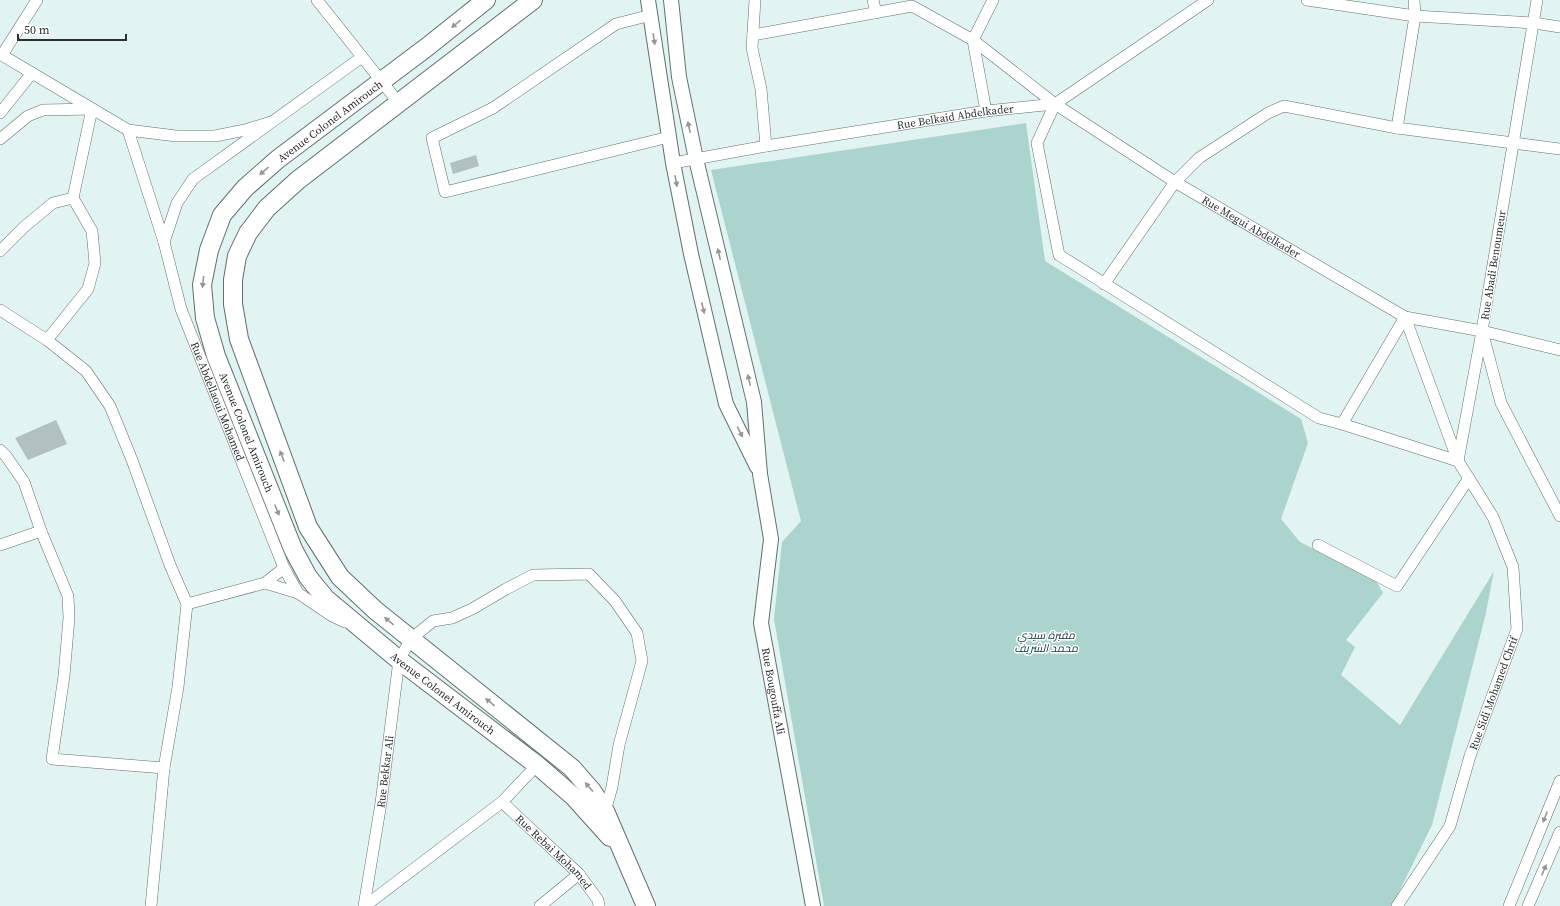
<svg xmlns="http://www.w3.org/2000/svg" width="1560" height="906" font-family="'Source Serif 4',Cairo,serif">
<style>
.green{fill:#abd4ce}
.building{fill:#b0c1be}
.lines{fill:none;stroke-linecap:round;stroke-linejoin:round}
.minor-casing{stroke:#60706e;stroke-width:12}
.tertiary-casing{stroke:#60706e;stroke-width:16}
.primary-casing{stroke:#60706e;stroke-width:20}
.minor{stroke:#fff;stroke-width:11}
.tertiary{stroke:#fff;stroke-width:14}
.primary{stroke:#fff;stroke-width:18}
.oneway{fill:#949796}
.labels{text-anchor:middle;stroke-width:3;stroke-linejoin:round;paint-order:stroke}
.street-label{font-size:11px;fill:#292f2e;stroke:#fff}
.park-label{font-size:11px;font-style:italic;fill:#0c3834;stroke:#fff}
</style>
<rect width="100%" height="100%" fill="#e2f4f1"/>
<path class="green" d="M1026 123 1045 261 1301 419 1308 443 1281 519 1300 542 1375 579 1383 593 1346 640 1355 647 1341 675 1400 725 1494 571 1486 613 1432 825 1392 906H824L774 619 782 542 801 521 711 170Z"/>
<path class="building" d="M476 155 479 166 453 174 450 163Z
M56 420 67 444 28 460 15 438Z"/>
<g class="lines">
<g class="minor-casing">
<g id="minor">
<path d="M317 0 398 102"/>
<path d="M755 0 752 48 761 89 766 146"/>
<path d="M873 0 876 13"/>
<path d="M1307 0 1415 16 1534 23 1560 27"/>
<path d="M1537 0 1482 331 1501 403 1560 516"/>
<path d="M651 15 616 24 493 108 432 138 445 192 669 137"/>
<path id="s1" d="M753 35 912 6 973 40 1055 104 1175 182 1405 317 1482 331 1560 350"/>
<path d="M0 54 128 130 176 136H215L245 130 271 122"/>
<path d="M2 55 37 0"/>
<path d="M1055 104 1037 143 1059 255 1319 418 1342 424 1458 461 1482 331"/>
<path d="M986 111 973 40 993 0"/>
<path d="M0 113 32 73"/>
<path d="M1397 128 1415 16 1414 0"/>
<path id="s2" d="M128 130 164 242 181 309 284 568 298 593 332 616 345 622"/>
<path d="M0 139 28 116 43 110 92 109 73 198"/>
<path id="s3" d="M673 163 766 146 986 111 1055 104 1208 0"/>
<path d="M164 242 177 203 193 179 362 57"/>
<path d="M0 251 24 227 53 203 73 198 92 231 95 263 88 289 47 340"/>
<path d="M1104 284 1175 182 1199 158 1268 113 1284 106 1397 128 1560 149"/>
<path d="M0 310 47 340 86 371 110 406 132 460 170 565 187 604 178 687 164 768 151 906"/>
<path d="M1342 424 1405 317"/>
<path d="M0 450 6 456 24 482 41 531 68 596 69 618 64 676 52 759 164 768"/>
<path d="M0 545 41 531"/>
<path d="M1318 545 1397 586 1469 478"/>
<path d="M265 583 284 568"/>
<path d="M187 604 265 583 298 593"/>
<path id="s4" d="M502 802 579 874 598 900 599 906"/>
<path id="s5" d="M364 906 381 803 399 660 411 639 433 621 452 618 472 609 506 589 533 575 589 574 615 601 637 633 642 661 619 745 612 787 605 811"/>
<path d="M365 906 502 802 537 765"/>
<path d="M540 906 579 874"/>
<path id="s6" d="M1397 906 1450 826 1470 756 1517 629 1513 567 1493 517 1458 461 1405 317"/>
<path d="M1509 906 1560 781"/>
<path d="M1528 906 1560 832"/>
</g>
</g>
<g class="tertiary-casing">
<g id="tertiary">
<path d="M648 0 673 163 691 254 726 404 757 467"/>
<path id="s7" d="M671 0 679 77 696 159 754 402 760 474 771 539 761 623 813 906"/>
</g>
</g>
<g class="primary-casing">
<g id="primary">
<path id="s8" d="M486 0 427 47 278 159 245 188 222 215 209 250 202 285 205 318 216 356 293 549 308 577 326 599 399 660 537 765 574 797 610 837"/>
<path d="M533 0 298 180 267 208 248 233 237 256 233 280V304L239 339 308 527 340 577 375 610 572 768 592 791 605 811 646 906"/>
</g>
</g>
<use href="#minor" class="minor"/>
<use href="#tertiary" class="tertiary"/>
<use href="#primary" class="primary"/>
</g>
<defs><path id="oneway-solid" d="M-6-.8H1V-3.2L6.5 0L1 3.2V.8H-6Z"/></defs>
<g class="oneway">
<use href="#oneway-solid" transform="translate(456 24) rotate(141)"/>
<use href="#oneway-solid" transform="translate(654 39) rotate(81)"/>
<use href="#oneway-solid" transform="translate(689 127) rotate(-102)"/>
<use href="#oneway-solid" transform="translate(264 171) rotate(139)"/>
<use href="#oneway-solid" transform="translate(676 181) rotate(79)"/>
<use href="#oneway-solid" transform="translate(719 254) rotate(-103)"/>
<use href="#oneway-solid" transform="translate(203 282) rotate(97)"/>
<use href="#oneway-solid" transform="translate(703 308) rotate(77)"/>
<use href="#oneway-solid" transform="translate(749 380) rotate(-103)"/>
<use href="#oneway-solid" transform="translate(740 432) rotate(64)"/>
<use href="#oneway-solid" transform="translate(282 456) rotate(-111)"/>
<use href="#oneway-solid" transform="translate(277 510) rotate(68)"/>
<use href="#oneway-solid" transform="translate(389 621) rotate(-141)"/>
<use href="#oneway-solid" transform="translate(490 702) rotate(-141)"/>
<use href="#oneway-solid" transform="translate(589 787) rotate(-131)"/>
<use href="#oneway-solid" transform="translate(1545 817) rotate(112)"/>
<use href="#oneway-solid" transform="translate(1544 870) rotate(-67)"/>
</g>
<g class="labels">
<g class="street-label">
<text dy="4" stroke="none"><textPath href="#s3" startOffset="286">Rue Belkaid Abdelkader</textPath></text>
<text transform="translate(330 121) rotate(-37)" y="4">Avenue Colonel Amirouch</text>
<text dy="4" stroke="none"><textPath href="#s1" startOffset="567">Rue Megui Abdelkader</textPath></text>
<text transform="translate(1493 265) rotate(-81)" y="4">Rue Abadi Benoumeur</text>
<text dy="4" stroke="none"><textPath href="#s2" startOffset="286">Rue Abdellaoui Mohamed</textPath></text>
<text dy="4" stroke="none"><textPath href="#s8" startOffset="569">Avenue Colonel Amirouch</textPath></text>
<text dy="4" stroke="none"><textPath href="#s7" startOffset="703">Rue Bougouffa Ali</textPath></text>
<text dy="4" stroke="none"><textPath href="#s8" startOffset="905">Avenue Colonel Amirouch</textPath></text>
<text dy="4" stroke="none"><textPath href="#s6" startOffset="236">Rue Sidi Mohamed Chrif</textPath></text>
<text dy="4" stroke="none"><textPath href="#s5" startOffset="136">Rue Bekkar Ali</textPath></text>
<text dy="4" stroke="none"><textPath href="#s4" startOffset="72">Rue Rebai Mohamed</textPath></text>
</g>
<g class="park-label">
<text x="1046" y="639">مقبرة سيدي<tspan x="1046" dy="13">محمد الشريف</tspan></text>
</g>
</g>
<path d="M18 34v6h108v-6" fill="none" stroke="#292f2e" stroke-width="2"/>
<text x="24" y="34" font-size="12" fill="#292f2e" stroke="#ffffff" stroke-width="3" paint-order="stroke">50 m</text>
</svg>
